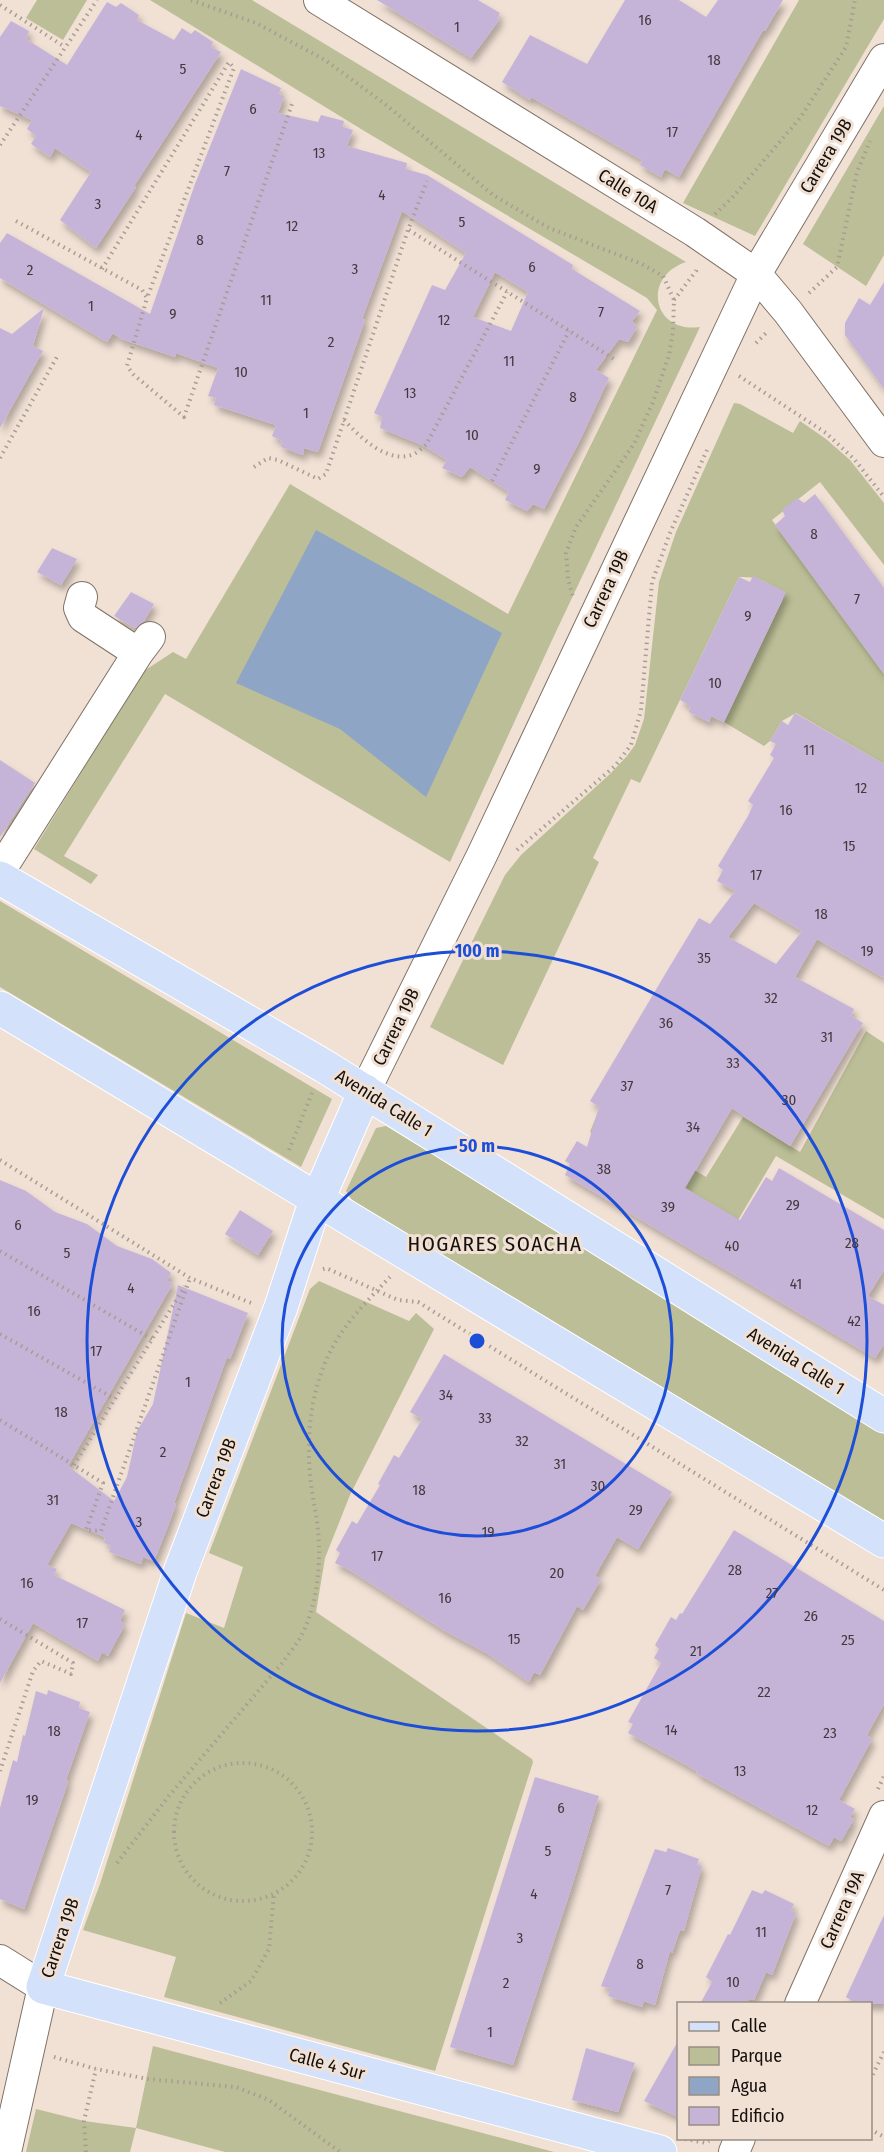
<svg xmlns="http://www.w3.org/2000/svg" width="884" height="2152" font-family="'Fira Sans Condensed',sans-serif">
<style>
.green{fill:#bbbe96}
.water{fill:#8ea5c6}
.building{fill:#c6b4d8;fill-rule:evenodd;filter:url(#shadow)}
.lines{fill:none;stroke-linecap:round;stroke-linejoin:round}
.minor-casing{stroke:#807266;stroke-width:32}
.major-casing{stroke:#fff;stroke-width:35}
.path{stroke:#a99c92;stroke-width:4;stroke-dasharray:1.5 4.5;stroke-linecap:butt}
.minor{stroke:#fff;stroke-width:30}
.major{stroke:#d3e1fb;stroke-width:33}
.ring{fill:none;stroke:#1d4ed8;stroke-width:3}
.labels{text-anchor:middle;stroke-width:6;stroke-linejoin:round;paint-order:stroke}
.number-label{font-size:15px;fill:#41393e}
.street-label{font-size:18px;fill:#15100b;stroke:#f1e0d4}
.quarter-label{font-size:21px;letter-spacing:1.5px;fill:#15100b;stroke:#f1e0d4}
.centre{fill:#1d4ed8;stroke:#f1e0d4;stroke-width:3}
.ring-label{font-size:18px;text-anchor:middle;font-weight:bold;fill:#1d4ed8;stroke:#f1e0d4;stroke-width:6;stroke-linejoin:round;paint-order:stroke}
</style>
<defs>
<filter id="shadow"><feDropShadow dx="3.5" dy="6" stdDeviation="3" flood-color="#0004"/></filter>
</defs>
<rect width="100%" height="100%" fill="#f1e0d4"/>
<path class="green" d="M37 0H87L63 40 26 18Z
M150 0H252L686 262C641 277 653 334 700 327L553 638 450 862 165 694 64 856 98 875 91 884 34 849 144 671 173 652 186 659 290 484 508 614 657 310 647 298 366 132Z
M799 0H884V19L755 236 683 203Z
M884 106V255L866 286 803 244Z
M734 403 740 404 793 433 800 421 826 439 850 460 884 503V565L820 482 772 520 884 674V764L796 713 782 721 770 741 764 746 724 722 783 599C770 582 760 576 739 577L640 783 631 779 593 858 599 862 503 1065 430 1027 505 875 521 855 610 774 627 756 635 745 644 719 659 582 676 532Z
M0 901 332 1099 301 1167 0 987Z
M866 1031 884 1043V1219L776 1156 738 1220 590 1132 598 1112 706 1177 743 1117 800 1152Z
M386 1126 721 1329 884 1433V1526L354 1203 346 1191 376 1128Z
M319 1281 409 1321 416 1313 434 1329 350 1495 325 1558 316 1612 532 1759 533 1762 435 2071 164 1997 176 1957 83 1930 100 1884 186 1613 224 1628 243 1567 209 1553 310 1289Z
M153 2046 554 2152H225L136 2128 130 2152H26L36 2109 84 2121 136 2128Z"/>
<path class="water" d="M316 530 502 633 426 797 340 729 236 683Z"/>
<path class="building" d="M377 0H478L500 13 497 18 500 19 471 58Z
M625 0H679L706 17 718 0H783L765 31 763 30 679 177 665 169 661 177 640 165 642 160 531 97 530 100 502 82 530 35 587 64Z
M107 2 116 7 121 3 139 15 137 20 174 40 182 28 191 34 195 30 213 42 211 47 221 52 134 186 136 187 96 248 60 220 91 172 55 148 50 157 31 144 36 136 27 129 32 120 0 106V37L11 21 29 31 26 39 67 65Z
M241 69 281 88 279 94 284 96 278 113 318 122 321 115 344 121 343 127 353 130 347 146 407 163 406 169 427 175 573 265 572 269 640 311 632 321 637 327 628 342 619 339 596 370 609 378 581 438 544 509 533 504 527 511 505 500 509 492 470 467 462 477 442 468 447 460 422 445 380 428 382 417 374 413 432 285 445 290 466 253 402 211 362 319 365 320 318 452 304 448 303 455 281 447 282 441 272 436 276 425 214 405 216 398 208 396 218 368 176 353 175 357 121 339 113 333 107 342 0 278V243L7 233 150 314 195 184ZM495 272 528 292 511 331 473 317Z
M884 282V389L845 335V323L859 298 870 305Z
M44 308 33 346 43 351 0 428V328L12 334Z
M815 494 884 588V674L775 525 785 516 782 510 797 498 804 503Z
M52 548 77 559 61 585 37 572Z
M753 576 786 592 724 722 711 716 709 722 689 712 690 706 680 700 739 577 750 582Z
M131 592 154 604 144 621 135 628 114 616Z
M795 713 884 764V978L817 939 795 977 854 1009 851 1016 863 1023 790 1146 732 1108 685 1188 740 1220 766 1177 772 1181 779 1168 884 1230V1270L868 1296 884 1305V1344L875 1358 565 1175 570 1164 565 1161 577 1141 587 1147 599 1107 590 1101 667 971 699 918 710 924 735 891 717 881 723 870 718 866 748 816 753 805 748 801 774 758 770 755 776 744 770 741 782 721 788 725ZM754 903 802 931 776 964 728 937Z
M0 760 35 783 0 837Z
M0 1180 26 1191 55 1212 87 1224 117 1246 152 1259 171 1273 167 1281 173 1283 68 1466 114 1501 127 1477 137 1431 153 1404 178 1285 248 1313 230 1359 227 1357 174 1503 176 1504 168 1526 154 1561 143 1557 141 1564 109 1552 111 1546 104 1543 105 1537 71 1523 47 1565 57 1569 54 1575 125 1610 120 1621 125 1624 108 1656 102 1652 98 1661 33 1623 0 1683Z
M240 1210 273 1231 258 1255 225 1234Z
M444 1354 672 1492 638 1549 617 1537 595 1576 601 1579 583 1610 577 1606 540 1675 534 1672 529 1682 488 1654 445 1631 351 1571 335 1563 340 1553 336 1550 352 1521 357 1524 380 1485 378 1484 394 1455 399 1458 422 1419 410 1412Z
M734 1530 884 1621V1704L867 1735 872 1739 839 1800 855 1809 850 1817 854 1819 841 1841 834 1837 829 1846 696 1773 697 1771 628 1733 633 1724 628 1722 661 1663 654 1658 659 1649 655 1645 671 1617 676 1620 680 1613 682 1614Z
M48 1690 80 1702 79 1708 90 1712 66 1780 68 1781 63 1797 24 1909 0 1899V1808L13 1760 17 1762 23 1735 25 1736 36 1691 47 1695Z
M535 1777 599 1796 573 1883 513 2065 450 2047Z
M668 1848 699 1859 697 1865 702 1866 684 1931 680 1930 672 1953 670 1951 655 2005 644 2001 642 2007 608 1996 611 1989 601 1986 655 1849 666 1852Z
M752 1890 762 1894 765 1890 794 1904 791 1910 796 1913 772 1975 766 1972 754 2000 749 1999 746 2004H700L712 1982 706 1977 728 1934 730 1935Z
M884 1915V2004H857L846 1997Z
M678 2041V2117L644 2101Z
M586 2048 635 2063 618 2112 572 2100Z"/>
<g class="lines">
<g class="minor-casing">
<path id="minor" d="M319 0 695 232 756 274 788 312 884 442
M82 597 79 608 83 617 138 653 150 637
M0 871 138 653
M365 1091 482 855 756 274 884 59
M0 1960 43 1987 6 2152
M800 2004 884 1816
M734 2152 740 2138"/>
</g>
<g class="major-casing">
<path id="major" d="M0 878 324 1066 884 1416
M0 1008 884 1541
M365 1091 311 1215 281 1307 180 1572 43 1987 660 2152"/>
</g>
<path class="path" d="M191 0 256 23 325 60 385 104 493 195 549 228 642 264 663 276 674 300 673 331 669 355 653 402 634 444 576 527 566 553 568 579 573 597
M0 5 65 47
M0 145 97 0
M715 214 732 198 800 118 846 47 855 0
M16 221 142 290 147 298 127 366 134 375 184 417 293 101
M409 230 614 359
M102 269 229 62 234 68 147 298
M809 293 837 267 857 172 870 141
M674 300 696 271 697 266
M756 343 768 331
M739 376 826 433 854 459 884 497
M344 420C360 437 388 465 414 454 418 452 422 448 426 445L507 292
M0 458 58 355
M254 467 268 458 278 460 318 479 326 474 408 230 427 181
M492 481 569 331
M517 850 615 766 631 745 641 710 652 582 670 533 707 450
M289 1150 312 1093
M0 1160 190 1278 251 1303
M0 1251 152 1339
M323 1269 326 1268 398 1300 418 1302 884 1590
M0 1334 115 1399
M0 1420 103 1483 86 1530 101 1531 190 1278
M74 1465 185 1286
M0 1619 73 1663 71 1674 41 1661 33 1671 0 1771
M174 1832a69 69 0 1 1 138 0a69 69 0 1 1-138 0Z
M878 1789 884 1776
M117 1863 168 1797 283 1662C288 1655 294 1647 299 1640 314 1614 320 1577 319 1547 319 1523 312 1499 310 1475 307 1439 310 1401 323 1368 336 1332 364 1304 390 1277
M220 2003 251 1981 269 1949 274 1893
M54 2057 96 2069 148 2079 236 2087 269 2100 340 2152
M870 2080 884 2052
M870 2129 884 2137
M685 2139 706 2143 709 2141
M86 2152 84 2121 96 2069"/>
<use href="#minor" class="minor"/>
<use href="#major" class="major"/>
</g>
<g class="ring">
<circle cx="477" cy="1341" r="195"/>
<circle cx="477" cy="1341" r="390"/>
</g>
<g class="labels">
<g class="number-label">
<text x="645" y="25">16</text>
<text x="457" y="32">1</text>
<text x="714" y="65">18</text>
<text x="183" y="74">5</text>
<text x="253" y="114">6</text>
<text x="672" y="137">17</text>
<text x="139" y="140">4</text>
<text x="319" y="158">13</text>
<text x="227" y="176">7</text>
<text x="382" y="200">4</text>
<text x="98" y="209">3</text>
<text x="462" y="227">5</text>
<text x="292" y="231">12</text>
<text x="200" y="245">8</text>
<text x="532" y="272">6</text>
<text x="355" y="274">3</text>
<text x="30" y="275">2</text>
<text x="266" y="305">11</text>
<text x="91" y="311">1</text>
<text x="601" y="317">7</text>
<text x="173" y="319">9</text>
<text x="444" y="325">12</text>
<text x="331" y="347">2</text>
<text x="509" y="366">11</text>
<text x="241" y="377">10</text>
<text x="410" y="398">13</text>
<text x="573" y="402">8</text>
<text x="306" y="418">1</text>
<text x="472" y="440">10</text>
<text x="537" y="474">9</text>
<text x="814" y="539">8</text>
<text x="857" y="604">7</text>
<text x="748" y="621">9</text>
<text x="715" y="688">10</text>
<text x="809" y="755">11</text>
<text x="861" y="793">12</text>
<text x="786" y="815">16</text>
<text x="849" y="851">15</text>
<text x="756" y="880">17</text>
<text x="821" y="919">18</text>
<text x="867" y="956">19</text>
<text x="704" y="963">35</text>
<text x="771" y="1003">32</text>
<text x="666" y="1028">36</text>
<text x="827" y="1042">31</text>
<text x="733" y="1068">33</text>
<text x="627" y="1091">37</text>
<text x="789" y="1105">30</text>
<text x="693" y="1132">34</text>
<text x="604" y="1174">38</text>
<text x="793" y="1210">29</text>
<text x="668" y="1212">39</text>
<text x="18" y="1230">6</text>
<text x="852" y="1248">28</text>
<text x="732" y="1251">40</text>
<text x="67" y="1258">5</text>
<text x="796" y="1289">41</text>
<text x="131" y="1293">4</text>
<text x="34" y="1316">16</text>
<text x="854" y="1326">42</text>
<text x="96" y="1356">17</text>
<text x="188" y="1387">1</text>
<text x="446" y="1400">34</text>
<text x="61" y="1417">18</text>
<text x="485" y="1423">33</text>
<text x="522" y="1446">32</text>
<text x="163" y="1457">2</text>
<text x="560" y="1469">31</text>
<text x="598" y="1491">30</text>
<text x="419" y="1495">18</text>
<text x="53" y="1505">31</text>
<text x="636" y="1515">29</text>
<text x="139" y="1527">3</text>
<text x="488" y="1537">19</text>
<text x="377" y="1561">17</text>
<text x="735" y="1575">28</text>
<text x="557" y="1578">20</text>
<text x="27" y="1588">16</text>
<text x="772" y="1598">27</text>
<text x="445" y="1603">16</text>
<text x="811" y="1621">26</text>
<text x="82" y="1628">17</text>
<text x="514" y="1644">15</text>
<text x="848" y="1645">25</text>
<text x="696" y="1656">21</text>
<text x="764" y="1697">22</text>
<text x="671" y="1735">14</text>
<text x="54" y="1736">18</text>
<text x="830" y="1738">23</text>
<text x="740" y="1776">13</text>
<text x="32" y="1805">19</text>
<text x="561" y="1813">6</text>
<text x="812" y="1815">12</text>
<text x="548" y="1856">5</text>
<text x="668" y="1895">7</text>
<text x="534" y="1899">4</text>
<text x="761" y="1937">11</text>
<text x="520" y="1943">3</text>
<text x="640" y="1969">8</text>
<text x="733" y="1987">10</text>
<text x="506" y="1988">2</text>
<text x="490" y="2037">1</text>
</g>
<g class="street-label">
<text transform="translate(826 156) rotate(-59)" y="6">Carrera 19B</text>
<text transform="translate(628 191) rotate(32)" y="6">Calle 10A</text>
<text transform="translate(606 589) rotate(-65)" y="6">Carrera 19B</text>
<text transform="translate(396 1027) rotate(-64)" y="6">Carrera 19B</text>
<text transform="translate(384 1103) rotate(32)" y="6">Avenida Calle 1</text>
<text transform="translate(796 1361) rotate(32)" y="6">Avenida Calle 1</text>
<text transform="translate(216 1478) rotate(-69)" y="6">Carrera 19B</text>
<text transform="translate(842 1910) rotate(-66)" y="6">Carrera 19A</text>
<text transform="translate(60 1938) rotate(-71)" y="6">Carrera 19B</text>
<text transform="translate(327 2064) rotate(15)" y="6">Calle 4 Sur</text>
</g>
<g class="quarter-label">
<text x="495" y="1251">HOGARES SOACHA</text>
</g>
</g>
<circle cx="477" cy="1341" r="9" class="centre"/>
<g class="ring-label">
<text x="477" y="957">100 m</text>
<text x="477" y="1152">50 m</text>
</g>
<rect x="677" y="2002" width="195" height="138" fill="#f1e0d4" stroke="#998d84" stroke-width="1.5"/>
<rect x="689" y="2022" width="30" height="9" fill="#d3e1fb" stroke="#998d84" stroke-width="1.5"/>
<text x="731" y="2032" font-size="18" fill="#15100b">Calle</text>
<rect x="689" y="2047" width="30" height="18" fill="#bbbe96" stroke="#998d84" stroke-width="1.5"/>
<text x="731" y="2062" font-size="18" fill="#15100b">Parque</text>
<rect x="689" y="2077" width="30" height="18" fill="#8ea5c6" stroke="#998d84" stroke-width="1.5"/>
<text x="731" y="2092" font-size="18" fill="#15100b">Agua</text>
<rect x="689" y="2107" width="30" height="18" fill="#c6b4d8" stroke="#998d84" stroke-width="1.5"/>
<text x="731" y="2122" font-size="18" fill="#15100b">Edificio</text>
</svg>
